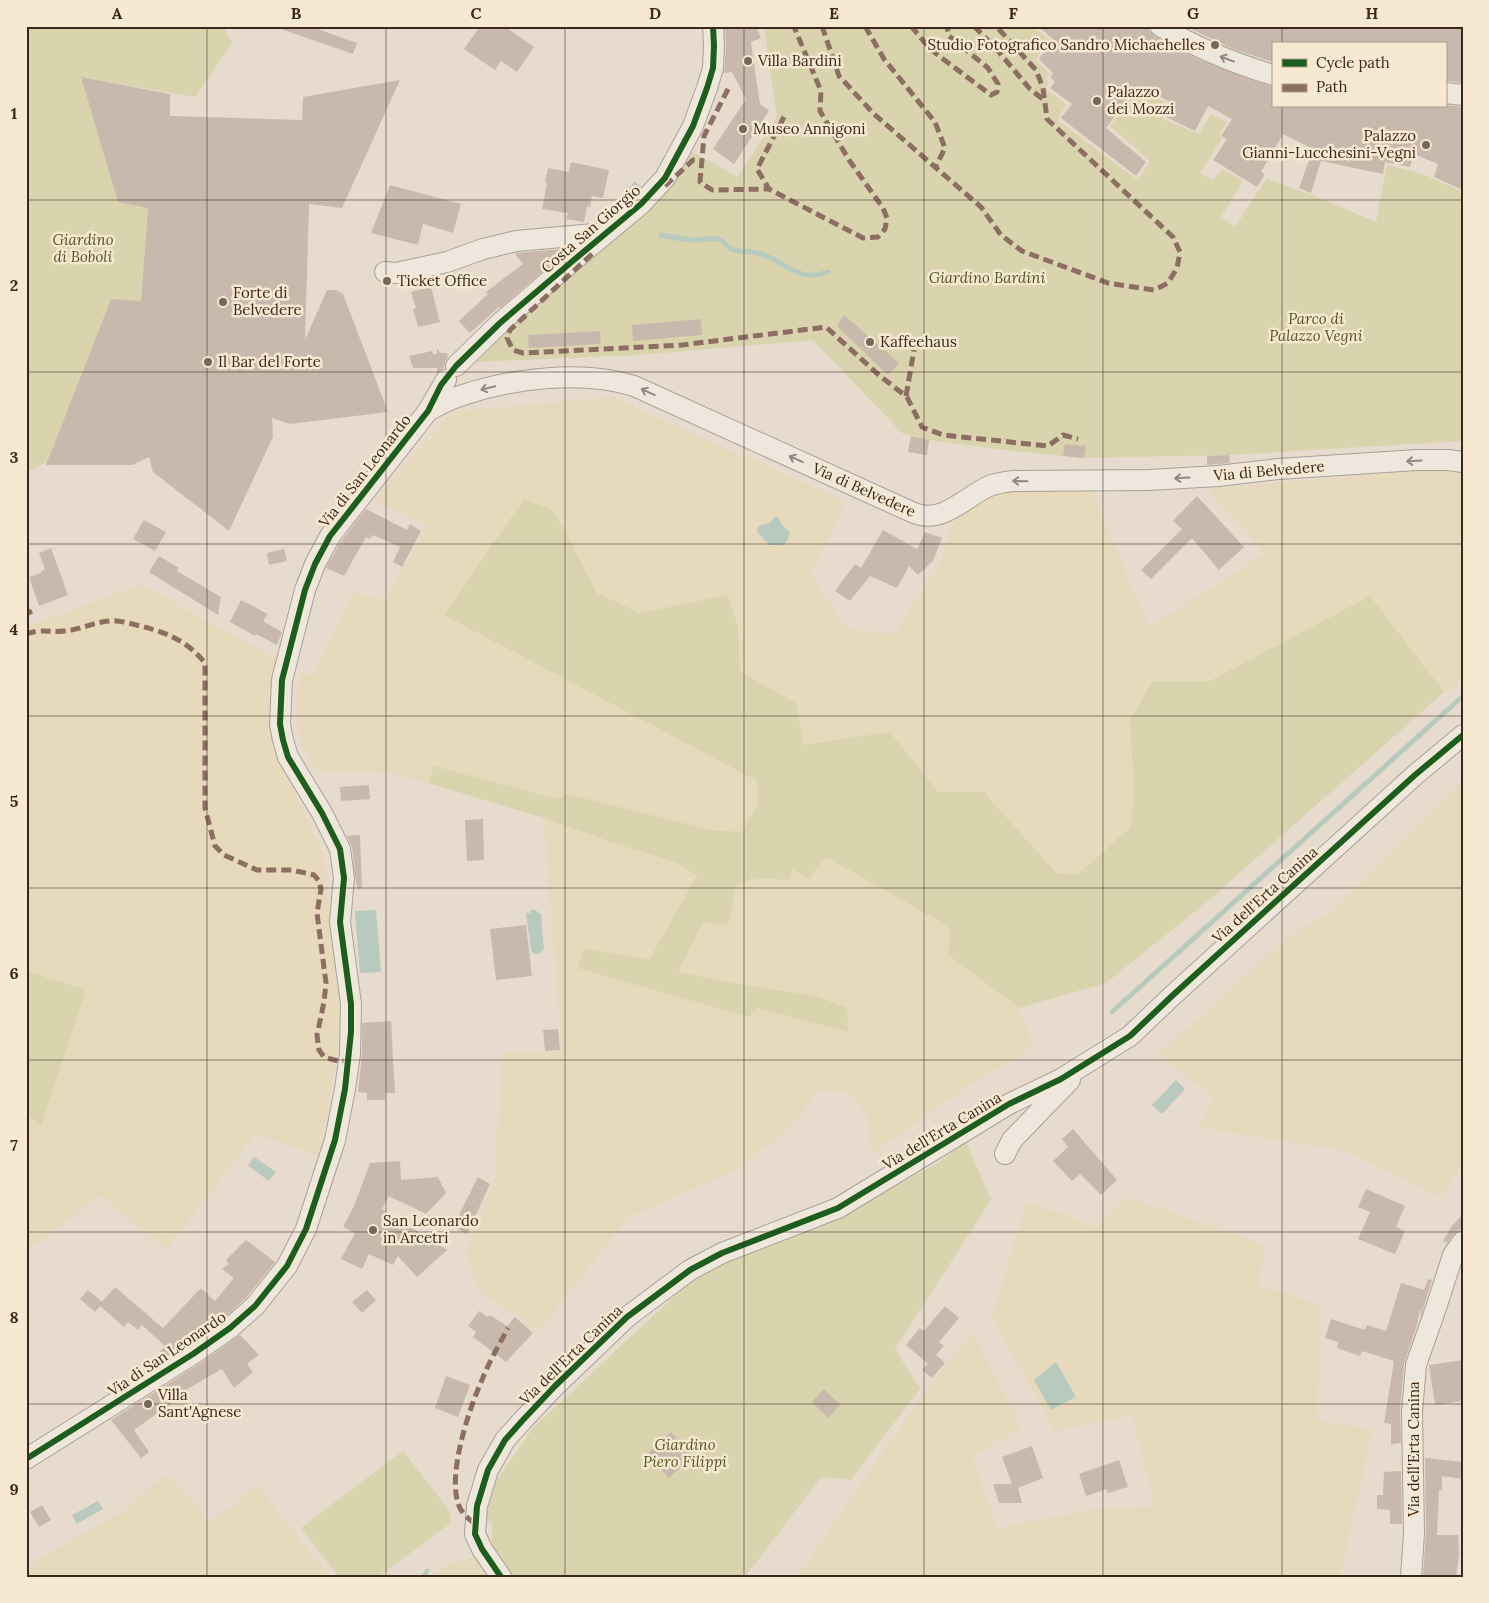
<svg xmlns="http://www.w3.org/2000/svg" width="1489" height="1603" font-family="Lora,serif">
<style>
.farmland{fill:#e6d9bc}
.green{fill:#d9d4ae}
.water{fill:#b8cabd}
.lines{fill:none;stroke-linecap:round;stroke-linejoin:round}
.stream{stroke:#b8cabd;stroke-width:5}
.building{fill:#c9b9ad}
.minor-casing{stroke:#aba096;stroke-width:22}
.minor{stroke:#ede7de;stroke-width:20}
.quiet{stroke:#8d6e63;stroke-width:5;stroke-dasharray:10 5;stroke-linecap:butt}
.cycleway-casing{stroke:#f7e8d1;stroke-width:9}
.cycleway{stroke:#1b5e20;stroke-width:6}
.oneway{stroke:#94887e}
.grid{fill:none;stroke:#3a281d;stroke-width:1;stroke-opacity:0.55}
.poi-dot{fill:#76675a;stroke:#f7e8d1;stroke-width:2}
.labels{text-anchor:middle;stroke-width:5;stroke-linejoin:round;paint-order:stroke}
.poi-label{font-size:15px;fill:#3a281d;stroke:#f7e8d1;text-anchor:start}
.street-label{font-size:15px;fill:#3a281d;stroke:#f7e8d1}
.park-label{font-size:15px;font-style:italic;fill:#4f5722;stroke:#f7e8d1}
.neatline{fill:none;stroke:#3a281d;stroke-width:2}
.grid-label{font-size:16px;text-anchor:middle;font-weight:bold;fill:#3a281d}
</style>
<rect width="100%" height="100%" fill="#e6dbcc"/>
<path class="farmland" d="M610 397 845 501 811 574 846 629 895 634 939 565 955 517 1004 490H1091L1149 627 1265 554 1208 489 1463 467V678L1444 692 1370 596 1210 681H1153L1130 719 1134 790 1131 827 1077 875 1056 873 985 792H938L890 732 804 745 796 703 740 672 738 627 728 595 640 613 597 593 554 511 444 615 757 780 758 805 742 832 711 830 556 799 434 766 428 783 393 773 316 771 298 731 297 701 300 671 312 677 353 593 385 600 428 525 374 500 453 412Z
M141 585 277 659 276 716 283 770 324 855 341 1029 320 1155 255 1134 167 1249 99 1195 26 1252V1115L41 1126 86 990 26 971V627Z
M1463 780V1163L1442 1197 1347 1151 1198 1127 1215 1099 1159 1054 1286 939 1336 909Z
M544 818 611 842 678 863 697 877 649 960 583 949 578 968 758 1008 847 1032 816 996 742 985 678 972 703 922 728 924 736 886 752 878 789 880 793 869 826 857 950 927 948 955 1018 1008 1034 1046 976 1081 872 1153 867 1114 848 1093 820 1089 792 1124 739 1169 628 1217 539 1331 479 1290 466 1254 495 1178 503 1052H562Z
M1127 1197 1264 1245 1259 1285 1320 1306 1317 1420 1372 1430 1340 1577H797L926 1390 973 1333 1022 1428 972 1455 997 1528 1092 1510 1155 1506 1132 1415 1055 1431 992 1317 1027 1202 1097 1227Z
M167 1474 211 1522 259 1485 278 1513 331 1577H26V1572L38 1560 123 1511Z
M480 1555 497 1577H433L445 1565Z"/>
<path class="green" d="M26 26H223L232 43 195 97 81 77 118 202 131 204 150 181 140 316 124 315 121 300 111 299 47 462 26 472Z
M764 26H1033L1049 40 1035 60 1050 74 1046 79 1049 82 1046 88 1066 105 1057 120 1138 180 1150 161 1110 126 1138 89 1169 104 1163 119 1199 134 1211 114 1227 122 1219 136 1222 139 1200 173 1213 180 1222 169 1243 181 1221 217 1235 227 1267 178 1327 201 1376 222 1387 165 1423 174 1463 192V441L1229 455 1084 458 1004 450 929 440 902 433 813 340 640 355 473 362 692 152 738 177 777 116Z
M524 499 554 511 597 593 640 613 728 595 738 627 740 672 796 703 804 745 890 732 938 792H984L1056 873 1077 875 1131 827 1134 790 1130 719 1153 681H1210L1370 596 1444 692 1208 901 1106 983 1019 1008 948 955 950 927 826 857 809 879 793 869 789 880 752 878 736 886 728 925 703 922 678 972 742 985 816 996 847 1008 848 1032 758 1008 749 1017 578 968 583 949 649 960 697 876 678 863 611 842 544 818 428 783 434 766 556 799 567 794 711 830 742 832 758 805 756 780 444 615Z
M26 971 86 990 41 1126 26 1115Z
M966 1142 991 1200 895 1349 920 1389 851 1480 821 1477 745 1577H508L490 1550 492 1546V1523L485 1518 496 1481 533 1428 698 1274 849 1210 936 1164Z
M403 1451 449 1510 451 1523 378 1577H339L301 1528Z"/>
<path class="water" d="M634 181 644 189 628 206 623 200Z
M776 516 778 517 782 525 790 532C787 548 782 545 769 545L758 533 757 528 761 525 770 523Z
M376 910 381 972 360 973 355 911Z
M531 910H536L538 913 541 914 544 949 542 950 541 953 535 954 531 950 526 913H530Z
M1176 1080 1185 1089 1162 1114 1152 1105Z
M254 1157 276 1172 269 1181 248 1166Z
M1056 1362 1076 1397 1051 1410 1034 1380Z
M98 1501 103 1509 77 1524 72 1515Z"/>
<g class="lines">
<path class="stream" d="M661 235C673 237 684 240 696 240 703 240 711 237 719 239 724 241 726 246 731 249 739 253 748 250 757 253 785 259 796 284 828 272
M1112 1012 1463 696
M424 1577 427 1571"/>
</g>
<path class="building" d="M278 26H309L357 43 353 54 278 28Z
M480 26H504L534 47 517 72 501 61 495 70 464 49Z
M725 26H756L761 38 751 42 754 64 760 104 769 111 734 164 713 149 746 99 732 72 724 73 726 47Z
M1038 26H1148L1150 32 1154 36 1195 58 1240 76 1273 87V106H1445V105L1463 107V190L1434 177 1438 164 1414 154 1410 167 1385 162 1383 174 1321 161 1311 193 1299 188 1313 149 1283 134 1261 172 1265 174 1257 187 1213 160 1227 139 1221 136 1232 119 1208 106 1195 131 1166 117 1173 103 1138 86 1106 128 1146 162 1136 176 1061 118 1072 104 1050 88 1055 82 1050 77 1053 73 1039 59 1053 39Z
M1185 26H1463V83L1445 81V44H1273V62L1233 49Z
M81 77 170 94V116L302 120 303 97 400 80 342 208 309 204 305 340 327 290H336L343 294 388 412 290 424 272 418 273 437 229 531 153 472 149 457 132 465H46L111 299 141 301 148 208 118 202Z
M571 162 609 170 603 198 592 196 590 207 587 206 584 222 566 219 568 213 542 209 547 183H545L548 168 569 172Z
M390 185 461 204 453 233 423 224 418 245 371 233Z
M562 249 565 252 500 308 499 307 470 333 459 321 488 294 486 292 523 264 515 254 516 253Z
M431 287 440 322 418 327 413 309 416 308 411 292Z
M844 315 899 363 888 375 837 326Z
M701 319 702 335 633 341 632 325Z
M600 331 601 344 529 348 528 335Z
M437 349 441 353H447L448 357 445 362 444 368 437 372V368H413L409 356 432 351 433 354H437Z
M911 436 929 440 927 455 908 452Z
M1065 444 1086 446 1084 458 1063 456Z
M1229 455 1230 463 1207 465V456Z
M1197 496 1244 547 1219 570 1192 538 1151 579 1141 570 1182 529 1173 521Z
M366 509 407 530 410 524 421 531 402 567 393 562 400 547 373 535 370 539 366 537 344 576 326 568 340 543Z
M144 520 166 532 155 551 133 539Z
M883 530 917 549 925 532 942 538 933 561 918 575 909 566 897 588 870 576 850 601 835 591 855 564 861 568Z
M51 548 68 595 39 606 29 577 41 573V571L45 569 39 553Z
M284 549 287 561 269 565 267 553Z
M159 556 179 568 177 571 221 597 218 615 149 572Z
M241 600 268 614 263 621 282 632 277 645 256 634 255 636 230 622Z
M369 785 370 799 341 801 340 787Z
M483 819 484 860 467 861 465 820Z
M360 835 362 888 358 889 356 882 352 847 347 836Z
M526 925 532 976 496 980 490 929Z
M391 1021 395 1093H385V1100H367V1093L358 1092 362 1054V1023Z
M558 1029 560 1050 545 1051 543 1030Z
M1073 1129 1117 1180 1101 1195 1080 1174 1072 1181 1053 1161 1068 1147 1062 1139Z
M400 1161 401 1180 438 1177 446 1193 426 1214 389 1196 382 1209 447 1250 417 1277 398 1256 393 1265 369 1254 362 1269 341 1259 355 1233 343 1227 354 1206 370 1163Z
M478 1177 490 1184 467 1234 453 1227Z
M1366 1189 1405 1206 1396 1227 1405 1231 1395 1254 1358 1239 1370 1212 1358 1207Z
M1463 1214V1229L1458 1230 1454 1234 1447 1243 1443 1241 1451 1227Z
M246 1240 275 1262 246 1298 223 1319 166 1357 160 1351 165 1346 142 1325 138 1330 128 1322 124 1327 100 1306 95 1312 80 1299 88 1290 102 1302 115 1287 163 1328 201 1288 215 1301 234 1278 222 1269 229 1264 226 1260Z
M1428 1279 1432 1280 1421 1316 1420 1309 1417 1325 1404 1364 1400 1411 1401 1443 1391 1444V1424L1384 1423 1394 1361 1362 1351 1360 1356 1337 1348 1338 1342 1325 1338 1331 1319 1365 1330 1367 1325 1386 1331 1401 1283 1424 1290Z
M367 1290 376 1300 362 1313 352 1302Z
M945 1306 959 1318 939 1342 944 1346 936 1355 945 1363 932 1378 922 1370 928 1364 906 1345 920 1328 924 1331Z
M479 1311 488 1317 490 1315 507 1326 515 1317 533 1333 506 1362 473 1337 476 1332 468 1326Z
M240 1335 259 1355 247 1364 253 1372 234 1388 222 1369 184 1391 186 1393 134 1430 149 1452 141 1458 111 1420 199 1364Z
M1463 1360V1401L1435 1405 1429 1365Z
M446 1376 470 1385 458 1417 435 1408Z
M824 1389 840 1405 828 1418 812 1402Z
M671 1432 693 1456 669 1478 647 1454Z
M1032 1446 1043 1478 1018 1488 1022 1503H999L993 1484H1012L1002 1457Z
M1425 1458 1463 1462V1479L1442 1476V1490H1439L1437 1535H1458L1459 1554 1456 1577H1423L1426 1533Z
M1119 1460 1128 1487 1108 1493 1106 1489 1086 1496 1079 1474Z
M1401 1471 1402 1524H1390V1510L1377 1509V1495H1383L1384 1472Z
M42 1505 51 1520 39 1527 30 1512Z"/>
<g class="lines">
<g class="minor-casing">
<path id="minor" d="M1160 26C1195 47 1233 63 1273 75
M1445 93 1463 95
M385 272 396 273 447 262 483 249 516 241 606 233
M456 366 500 323 575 259 641 204 665 178 693 126 707 88 713 68 714 46 713 26
M428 411C439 405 451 398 463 395 514 378 582 370 634 386L914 513C942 524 963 499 987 487 996 483 1004 482 1013 481L1149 480 1218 476 1278 469 1417 460H1448L1463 462
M1005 1154 1012 1140 1070 1080
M26 1459 193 1354 230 1328 255 1306 287 1266 306 1229 335 1140 345 1089 350 1054 351 1004 340 922 344 878 340 849 322 813 288 757 283 740 280 724 282 680 305 590 315 564 330 536 428 411 446 380
M501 1577 482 1549 475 1534 477 1506 488 1470 505 1440 522 1421 555 1386 627 1317 690 1270 722 1253 838 1208 1009 1104 1061 1079 1130 1036 1173 995 1415 775 1463 735
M1411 1577 1414 1533 1412 1412 1416 1365 1436 1308 1453 1255 1463 1241"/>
</g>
<use href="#minor" class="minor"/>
<path class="quiet" d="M822 26 839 76 874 114 981 207 1001 235 1022 251 1108 283 1154 290 1168 283 1177 268 1180 252 1173 237 1047 119 1043 88 1036 70 996 26
M865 26 884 59 935 122 945 148 935 168
M911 26 930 49 991 95 997 92 998 84 988 68 949 36 947 26
M974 26 998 51 1030 89 1044 100
M728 89 704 136 700 182 712 190 769 189
M784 117 757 169 769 189 863 238 878 237 885 229 887 218 883 208 849 160 820 111 821 91 795 29V26
M665 186 693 160 702 161
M592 254 510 330 507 338 513 350 523 353 682 345 826 327 880 376 907 397 922 427 943 435 1048 446 1063 435 1078 439
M906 396 914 350
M26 614 32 611
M26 634C43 628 49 633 64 631 80 630 94 622 109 621 116 620 125 622 132 624 162 631 185 638 205 663V808L215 846 224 855 257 870H292L314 875 319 881 321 889 317 913 326 983 324 1002 317 1035 319 1050 324 1057 338 1061H349
M474 1523C467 1518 460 1511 458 1503 448 1472 469 1409 482 1380 489 1362 499 1345 508 1328"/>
<g class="cycleway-casing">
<path id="cycleway" d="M26 1459 193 1354 230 1328 255 1306 287 1266 306 1229 335 1140 345 1089 351 1032V1004L340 922 344 878 340 849 322 813 288 757 283 740 280 724 282 680 305 590 315 564 330 536 428 411 441 385 456 366 500 323 575 259 641 204 665 178 693 126 707 88 713 68 714 46 713 26
M501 1577 482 1549 475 1534 477 1506 488 1470 505 1440 522 1421 555 1386 627 1317 690 1270 722 1253 838 1208 1009 1104 1061 1079 1130 1036 1173 995 1415 775 1463 735"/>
</g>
<use href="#cycleway" class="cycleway"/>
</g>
<defs><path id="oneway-shaft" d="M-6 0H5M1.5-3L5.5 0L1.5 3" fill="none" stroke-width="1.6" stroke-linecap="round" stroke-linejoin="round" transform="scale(1.25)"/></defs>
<g class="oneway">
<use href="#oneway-shaft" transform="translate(1227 59) rotate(-159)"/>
<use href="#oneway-shaft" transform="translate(488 388) rotate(166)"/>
<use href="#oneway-shaft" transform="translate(648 392) rotate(-155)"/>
<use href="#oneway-shaft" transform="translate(796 459) rotate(-156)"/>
<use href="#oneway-shaft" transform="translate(1414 461) rotate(177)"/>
<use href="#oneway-shaft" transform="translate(1182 478) rotate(177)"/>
<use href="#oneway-shaft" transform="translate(1020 481) rotate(-179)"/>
</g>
<path class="grid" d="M207 26V1577M386 26V1577M565 26V1577M744 26V1577M924 26V1577M1103 26V1577M1282 26V44M1282 106V1577M26 200H1463M26 372H1463M26 544H1463M26 716H1463M26 888H1463M26 1060H1463M26 1232H1463M26 1404H1463"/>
<g class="poi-dot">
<circle cx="1215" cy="45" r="5"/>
<circle cx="748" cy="61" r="5"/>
<circle cx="1097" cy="101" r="5"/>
<circle cx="743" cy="129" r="5"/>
<circle cx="1426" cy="145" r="5"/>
<circle cx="387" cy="281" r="5"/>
<circle cx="223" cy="302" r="5"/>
<circle cx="870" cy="342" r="5"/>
<circle cx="208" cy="362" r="5"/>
<circle cx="373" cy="1230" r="5"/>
<circle cx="148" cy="1404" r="5"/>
</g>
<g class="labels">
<g class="poi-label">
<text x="1205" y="50" text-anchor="end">Studio Fotografico Sandro Michaehelles</text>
<text x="758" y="66">Villa Bardini</text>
<text x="1107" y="97">Palazzo<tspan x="1107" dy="17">dei Mozzi</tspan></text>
<text x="753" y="134">Museo Annigoni</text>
<text x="1416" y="141" text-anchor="end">Palazzo<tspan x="1416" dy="17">Gianni-Lucchesini-Vegni</tspan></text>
<text x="397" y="286">Ticket Office</text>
<text x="233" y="298">Forte di<tspan x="233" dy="17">Belvedere</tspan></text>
<text x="880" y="347">Kaffeehaus</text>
<text x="218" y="367">Il Bar del Forte</text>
<text x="383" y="1226">San Leonardo<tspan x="383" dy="17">in Arcetri</tspan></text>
<text x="158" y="1400">Villa<tspan x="158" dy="17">Sant'Agnese</tspan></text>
</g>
<g class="street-label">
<text transform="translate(591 229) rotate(-41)" y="5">Costa San Giorgio</text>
<text transform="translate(365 471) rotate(-52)" y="5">Via di San Leonardo</text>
<text transform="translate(1269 471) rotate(-5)" y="5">Via di Belvedere</text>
<text transform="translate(864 490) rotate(24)" y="5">Via di Belvedere</text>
<text transform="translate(1265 895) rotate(-42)" y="5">Via dell'Erta Canina</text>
<text transform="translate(942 1131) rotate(-31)" y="5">Via dell'Erta Canina</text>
<text transform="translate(167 1354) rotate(-34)" y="5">Via di San Leonardo</text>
<text transform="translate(571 1355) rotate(-44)" y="5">Via dell'Erta Canina</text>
<text transform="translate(1414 1449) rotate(-90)" y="5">Via dell'Erta Canina</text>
</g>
<g class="park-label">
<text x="83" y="245">Giardino<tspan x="83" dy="17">di Boboli</tspan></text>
<text x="987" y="283">Giardino Bardini</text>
<text x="1316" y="324">Parco di<tspan x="1316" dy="17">Palazzo Vegni</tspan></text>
<text x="685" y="1450">Giardino<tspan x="685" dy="17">Piero Filippi</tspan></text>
</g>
</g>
<rect width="1489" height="1603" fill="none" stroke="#f7e8d1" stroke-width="55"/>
<rect x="1272" y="42" width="175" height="65" fill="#f7e8d1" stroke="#ab9b89"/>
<rect x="1282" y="59" width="25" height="8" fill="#1b5e20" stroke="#ab9b89"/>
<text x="1316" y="68" font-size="15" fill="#3a281d">Cycle path</text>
<rect x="1282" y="84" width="25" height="8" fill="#8d6e63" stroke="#ab9b89"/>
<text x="1316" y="92" font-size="15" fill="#3a281d">Path</text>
<rect x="28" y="28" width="1434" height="1548" class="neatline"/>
<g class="grid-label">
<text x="117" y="19">A</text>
<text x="296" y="19">B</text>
<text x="476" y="19">C</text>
<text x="655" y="19">D</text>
<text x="834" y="19">E</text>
<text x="1013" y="19">F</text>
<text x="1193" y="19">G</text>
<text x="1372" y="19">H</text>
<text x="14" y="119">1</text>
<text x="14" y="291">2</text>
<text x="14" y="463">3</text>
<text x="14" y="635">4</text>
<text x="14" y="807">5</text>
<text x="14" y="979">6</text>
<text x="14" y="1151">7</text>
<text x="14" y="1323">8</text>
<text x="14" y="1495">9</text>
</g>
</svg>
